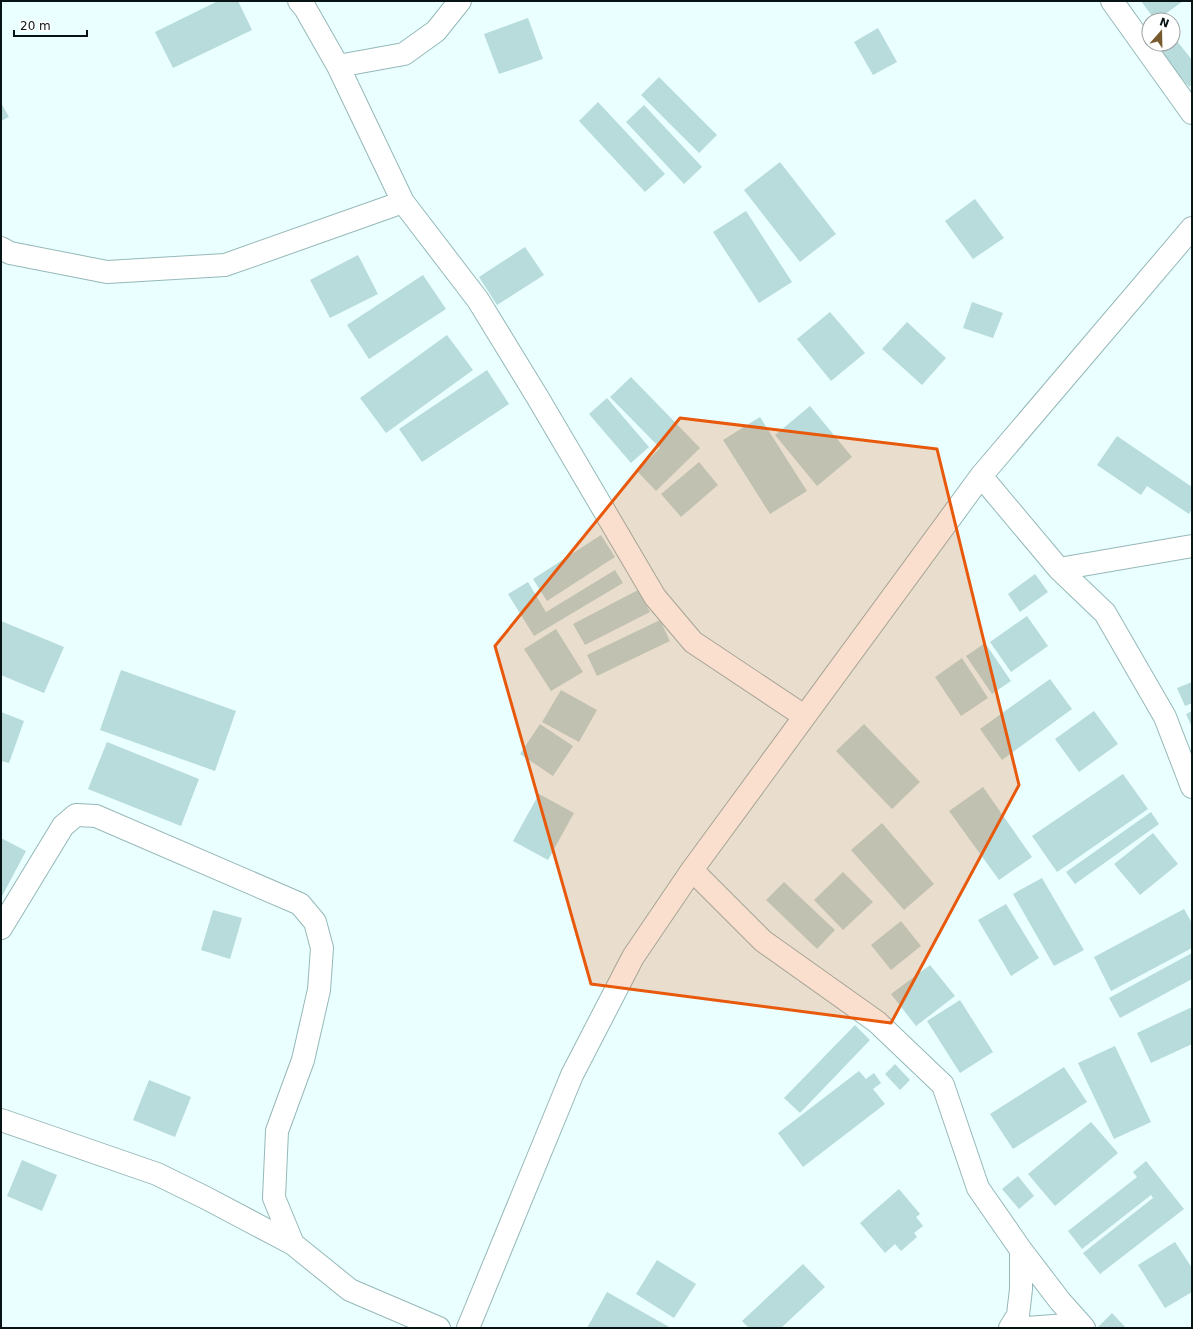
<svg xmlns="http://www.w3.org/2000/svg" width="1193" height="1329" font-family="'DejaVu Sans',sans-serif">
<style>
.building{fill:#b8dbdb}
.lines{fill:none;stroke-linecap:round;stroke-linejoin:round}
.minor-casing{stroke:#96b8b8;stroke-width:24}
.minor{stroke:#fff;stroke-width:22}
.marked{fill:#e8590c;fill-opacity:0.2;stroke:#e8590c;stroke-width:3;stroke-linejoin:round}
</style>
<rect width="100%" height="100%" fill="#eaffff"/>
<path class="building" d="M218 1H238L252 30 173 68 155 32Z
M1141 1H1183L1157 20H1155Z
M528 18 543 59 499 74 484 34Z
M878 28 897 62 873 75 854 42Z
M1173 36 1192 60V84L1189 87 1154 44H1173Z
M659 77 717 135 699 153 641 95Z
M598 102 665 174 645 192 579 121Z
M1 103 9 117 1 121Z
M644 105 702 167 684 184 626 122Z
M780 162 836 234 800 262 744 190Z
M975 199 1004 238 973 259 945 221Z
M746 211 792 282 759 303 713 232Z
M525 247 544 275 497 305 479 277Z
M358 255 378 294 330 318 310 280Z
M423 275 446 309 369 359 347 325Z
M972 302 1003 313 993 338 963 328Z
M830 312 865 353 831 381 797 339Z
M907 322 946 358 922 385 882 349Z
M447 335 473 370 386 433 360 398Z
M487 370 509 404 422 462 399 429Z
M631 377 700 448 656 491 637 471 660 448 610 397Z
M607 398 649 447 631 463 589 414Z
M810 406 852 457 817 486 775 435Z
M760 417 807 491 770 514 723 440Z
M1117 436 1192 487V509L1189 514 1147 486 1141 495 1097 465Z
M699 462 718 485 681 517 661 494Z
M601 535 615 557 547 601 533 579Z
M615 570 623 583 534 636 508 594 528 582 546 612Z
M1035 574 1048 592 1020 612 1008 594Z
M638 590 650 612 585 645 573 624Z
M1027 616 1048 646 1011 672 990 642Z
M660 620 670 641 597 676 587 655Z
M1 621 64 647 44 693 1 675Z
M556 629 583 672 551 691 524 649Z
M985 643 1011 681 992 694 966 656Z
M962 658 988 698 961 716 935 677Z
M121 670 236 711 215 771 100 730Z
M1050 679 1072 709 1002 760 980 729Z
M1192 682V703L1185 706 1177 688Z
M561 690 597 710 579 742 542 722Z
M1094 711 1118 744 1079 772 1055 739Z
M1192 711V727L1186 714Z
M1 712 24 721 9 763 1 761Z
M540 724 573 746 553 776 520 754Z
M864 724 920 782 892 809 836 751Z
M107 742 199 779 181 826 88 789Z
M1123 774 1148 809 1057 872 1032 836Z
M983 787 1032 857 999 880 949 811Z
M539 794 574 813 548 860 513 841Z
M1151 812 1159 824 1075 884 1066 872Z
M882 823 934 884 904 910 851 850Z
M1153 833 1178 864 1140 895 1114 864Z
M1 838 26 851 1 898Z
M843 872 873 902 843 930 814 900Z
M1042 878 1084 950 1054 966 1013 894Z
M784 882 835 930 817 949 766 900Z
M1006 904 1039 958 1011 976 978 920Z
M1184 909 1192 923V948L1111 991 1094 957Z
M213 910 242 918 230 959 201 950Z
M901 921 921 946 891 970 871 945Z
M1192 953V979L1120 1018 1109 998Z
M930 965 955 996 916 1026 891 994Z
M960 1000 993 1052 960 1073 927 1021Z
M1192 1007V1044L1151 1063 1137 1033Z
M855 1025 870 1040 800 1113 784 1098Z
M1115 1046 1151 1122 1114 1139 1078 1063Z
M895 1064 910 1080 900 1090 885 1074Z
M1064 1067 1087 1102 1013 1149 990 1114Z
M859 1071 866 1079 874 1073 881 1083 873 1089 885 1104 803 1167 778 1133Z
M149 1080 191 1097 175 1137 133 1120Z
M1091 1122 1118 1153 1055 1206 1028 1174Z
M22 1160 57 1175 42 1211 7 1196Z
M1146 1161 1184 1209 1100 1274 1083 1253 1153 1198 1151 1195 1082 1249 1068 1231 1137 1177 1133 1172Z
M1018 1176 1034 1196 1019 1209 1002 1189Z
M899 1189 920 1214 916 1217 923 1226 914 1233 917 1237 901 1251 895 1244 885 1253 860 1223Z
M1175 1242 1192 1268V1292L1165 1308 1138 1265Z
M657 1260 696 1284 674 1318 636 1294Z
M803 1264 825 1287 781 1328H749L742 1321Z
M607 1292 671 1328H587Z
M1112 1313 1126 1328H1099L1098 1327Z"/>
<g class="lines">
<g class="minor-casing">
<path id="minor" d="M299 1 305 8 338 66 403 202 478 300 538 398 655 597 693 642 804 716
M1112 1 1192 113
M338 66 404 54 436 31 460 1
M1 248 10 253 107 272 225 265 403 202
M981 476 1059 569 1105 613 1165 717 1192 787
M1059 569 1192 546
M692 870 763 941 877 1022 943 1085 978 1188 1021 1250 1060 1301 1084 1328
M1 928 63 826 76 815 96 816 300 904 315 922 322 948 319 990 303 1060 277 1131 274 1198 293 1244
M1 1120 157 1174 206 1198 293 1244 350 1290 439 1328
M468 1328 572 1075 633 957 692 870 981 476 1192 228
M1010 1328 1018 1315 1021 1289V1250
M1027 1328 1080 1324"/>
</g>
<use href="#minor" class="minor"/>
</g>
<path class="marked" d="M680 418 937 449 1019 785 891 1023 591 984 495 646Z"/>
<rect width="1193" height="1329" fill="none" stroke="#071314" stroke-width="4"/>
<g transform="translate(1161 32) rotate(20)"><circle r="19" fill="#ffffff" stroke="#9ca1a1"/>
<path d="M0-3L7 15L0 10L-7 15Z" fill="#785a2f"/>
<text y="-6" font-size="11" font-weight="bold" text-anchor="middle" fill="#071314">N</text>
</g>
<path d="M14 30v6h73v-6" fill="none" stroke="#071314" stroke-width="2"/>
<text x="20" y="30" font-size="12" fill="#071314" stroke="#ffffff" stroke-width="3" paint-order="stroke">20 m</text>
</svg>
